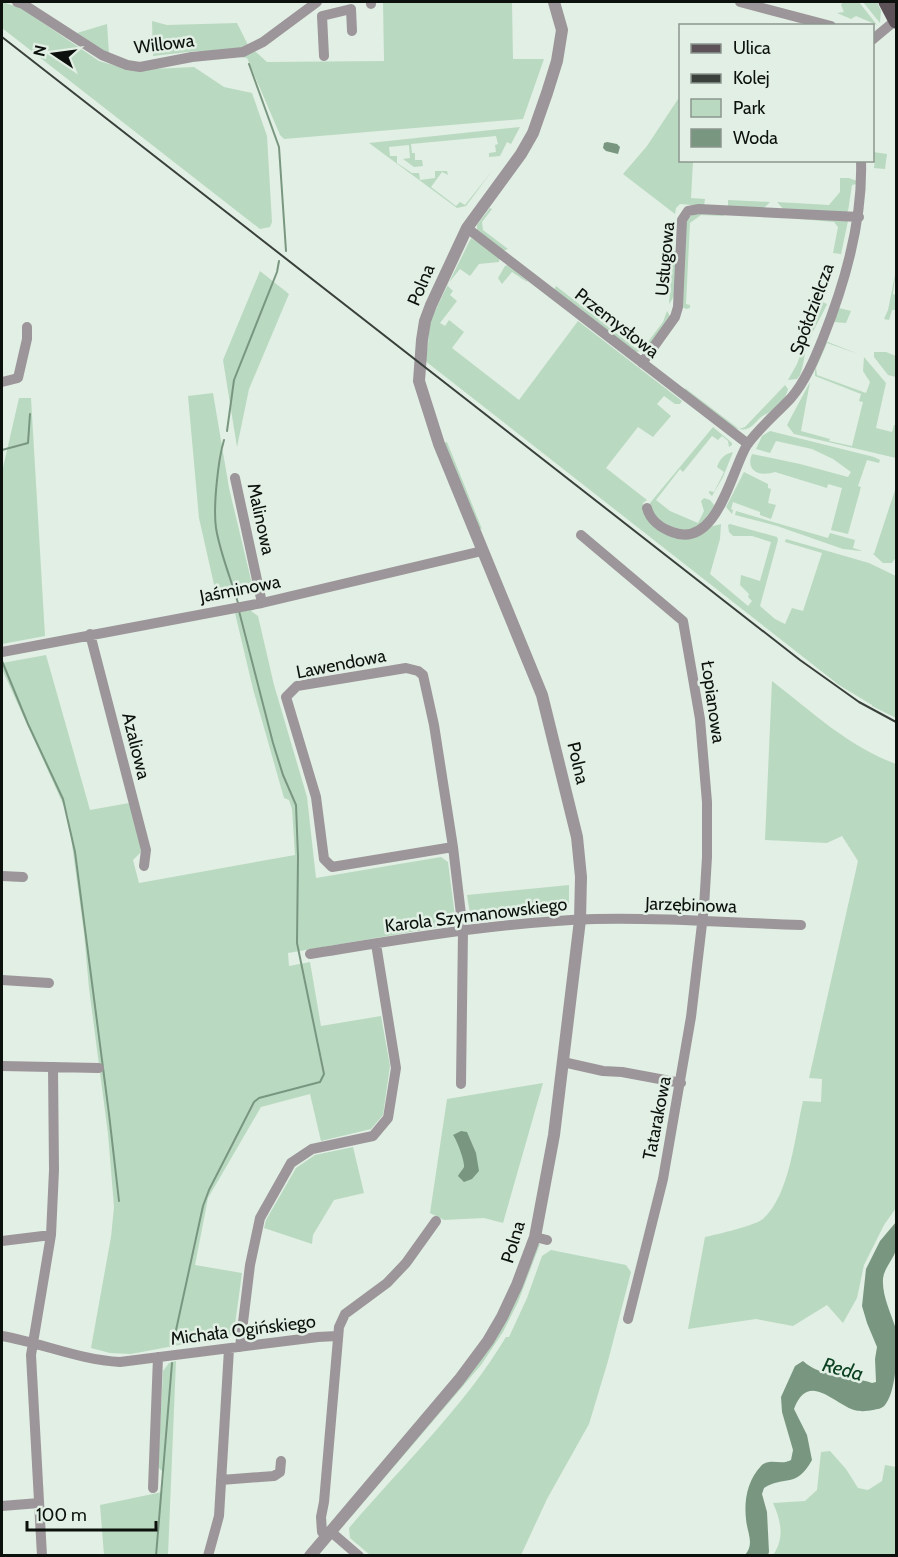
<svg xmlns="http://www.w3.org/2000/svg" width="898" height="1557" font-family="Cabin,sans-serif">
<style>
.green{fill:#bad9c1}
.water{fill:#799780}
.lines{fill:none;stroke-linecap:round;stroke-linejoin:round}
.stream{stroke:#799780;stroke-width:2}
.minor{stroke:#9c969a;stroke-width:10}
.tertiary{stroke:#9c969a;stroke-width:12}
.primary{stroke:#5c5258;stroke-width:15}
.rail{stroke:#3a403b;stroke-width:2}
.labels{text-anchor:middle;stroke-width:5;stroke-linejoin:round;paint-order:stroke}
.street-label{font-size:18px;fill:#0c110d;stroke:#e2efe4}
.water-label{font-size:20px;font-style:italic;fill:#0b4020;stroke:#e2efe4}
</style>
<rect width="100%" height="100%" fill="#e2efe4"/>
<path class="green" d="M2 2 21 8 99 61 130 70 194 67 224 87 252 93 267 136 272 222 270 227 260 229 2 28Z
M383 2H512L513 59H544L523 119 284 139 280 135 247 58 197 51 153 56 152 21 167 25 237 23 248 45 267 62 384 61Z
M843 2H859L877 25 856 16 851 19 837 13 844 12 841 5Z
M863 2H877L881 11 880 23Z
M107 24 109 54 77 33Z
M680 96V160L693 161 691 198 705 199 704 206 680 204 676 208 675 214 623 174 647 146Z
M520 127 511 144 507 142 500 156 489 157V153L496 152 495 145 498 144 496 136 411 144 412 153H415V160H422L423 166 414 167 403 159 410 158 409 145 389 147 390 156H397V163L412 173H419L420 180 435 178V171H447L448 175 442 172 431 187 456 206 460 202 465 205 492 171 466 206 457 208 369 143Z
M873 152 887 154 885 169 874 168 875 158 873 157Z
M840 178H849L857 181V184L852 185 848 211 844 214 785 211 777 202 829 205 840 192Z
M728 200 770 202 763 209 728 207Z
M490 208 492 209 482 222 483 230 508 249 503 251 477 230V225Z
M698 212 722 214 724 216 701 215 690 223 686 304 690 305V308L686 309 682 307 685 224 691 216Z
M789 218 848 221 841 254 833 253 838 227 834 222Z
M471 238 500 256 499 262 479 264 470 276 460 269 447 285 453 291 450 295 457 301 440 323 445 326 449 320 464 332 452 348 519 400 578 321 682 401 680 404H675L664 396 657 404 671 416 653 437 638 427 606 468 647 500 643 503V508L678 535 721 524 720 539 710 574 748 606 752 601 748 597 749 594 740 585 741 575 760 581 771 542 752 536H733L729 532 728 525 730 524 777 537 778 540 760 606 775 619 785 624 792 608 803 611 822 553 785 542 786 539 869 563 896 576V718L872 706V705L839 685 424 360 428 345 430 321Z
M673 251H676C676 267 680 292 669 304Z
M508 265 527 281V282L512 272 502 284 498 278 505 266Z
M896 270 893 294 896 295V310H892L889 320 884 319 888 310Z
M260 271 289 294 249 389 237 447 223 360Z
M556 286 635 348 644 347 663 322 667 311 670 316 648 349 636 352 554 290Z
M820 301 827 304C821 318 813 329 808 343 804 354 804 364 800 375L797 379 788 380 797 364Z
M839 308 851 311 846 323 834 322Z
M828 342 858 354 827 343 816 368 817 375 866 393 870 382 863 371 864 357 886 383 876 428 892 432 894 425H896V458L794 434 787 425 810 382 801 431 830 439 829 441 852 446 863 402 859 401 861 394 815 376V369L825 343Z
M874 352H886L896 356V377L888 375 874 357Z
M785 385 788 389C786 400 774 411 764 415 757 419 754 427 746 429 732 434 696 400 684 390L685 388 739 429 745 427Z
M213 393 229 488 252 584 247 592 217 598 199 518 188 396Z
M19 398H31L45 636 2 644V472Z
M713 427 732 443V445L729 447 728 441 722 436 718 440 712 436 683 472 680 469 656 500 670 511 698 523 704 511 701 501 704 498 710 500 714 505C708 520 700 529 684 534L657 521 649 508 650 503Z
M770 431 874 457 880 460 879 463 867 460 858 486 861 487 848 534 831 530 842 488 828 484 827 488 775 472C760 477 745 471 752 454L800 464 848 477 851 472 833 459 812 449 776 441 770 453 756 449 762 436Z
M447 442 482 529 477 528 443 443Z
M733 452 723 477 712 496 709 493V491L714 492 724 472 717 467C720 459 724 454 733 452Z
M744 472 768 484V488L771 489 768 503 776 505 771 519 760 515V512L733 502 731 509 733 510 732 514 726 507Z
M896 487V557L892 563H883L872 553 874 554Z
M736 511 828 538 830 533 855 540 853 548 863 551 843 549 777 526 735 515Z
M262 606 251 611 258 616 274 685 307 797 316 878 441 857 448 862 455 916 446 926 288 953 289 966 310 962 321 1026 381 1016 390 1066 383 1115 371 1129 321 1141 310 1094 261 1107 208 1198 195 1265 242 1273 234 1332 227 1339 179 1345 131 1354 110 1353 91 1348 111 1237 114 1207 108 1134 89 988 84 933 68 815 2 669V663L46 655 90 810 129 803 142 851 133 860 139 883 295 855 292 809 289 800 284 798 253 689 235 613Z
M772 681C811 711 849 747 896 764V1208L884 1225 864 1265 857 1298 843 1323 827 1305 793 1326 756 1319 688 1329 705 1237C718 1234 754 1226 763 1219 790 1195 795 1135 803 1101L821 1102 822 1079 809 1078 858 861 842 836 827 843 765 840Z
M569 885V906L561 914 479 921 470 914 467 895Z
M543 1083 503 1223 484 1218 444 1220 430 1213 447 1099Z
M353 1147 364 1193 334 1200 313 1235 312 1244 264 1228 266 1220 296 1168 315 1155Z
M540 1244 518 1302 503 1332 481 1365 351 1517 349 1515 466 1378 537 1245Z
M551 1250 626 1265 631 1272 608 1361 589 1424 547 1499 521 1555H370L350 1538 349 1528C402 1466 464 1407 506 1337H509L527 1298 542 1256Z
M176 1361 168 1555H104L100 1505 162 1492 164 1473 158 1467 163 1371 169 1363Z
M830 1451 846 1469 858 1488 868 1490 882 1481 885 1465 896 1467V1555H773C785 1538 781 1521 773 1503L805 1501 817 1490 821 1452Z"/>
<path class="water" d="M607 142 617 144 620 147 618 154 606 151 603 148 604 143Z
M461 1131 467 1132 476 1153 479 1171 472 1179 464 1182 458 1176C459 1174 463 1169 464 1167 465 1162 457 1140 453 1135Z
M896 1222C897 1230 898 1242 896 1250 893 1260 884 1268 883 1279 882 1296 891 1313 896 1329 898 1346 897 1391 885 1405 882 1409 877 1409 873 1410 867 1411 861 1412 854 1410 833 1403 808 1371 794 1409L807 1435 812 1460C796 1489 785 1475 764 1488L762 1494 767 1512 769 1552 768 1555H745C755 1543 747 1533 746 1519 744 1501 747 1481 761 1466 769 1457 781 1466 791 1460L793 1450 782 1412 781 1397 795 1366 803 1361C822 1378 849 1375 872 1383L876 1382 875 1359 877 1347 867 1323 862 1306 866 1269 880 1241Z"/>
<g class="lines">
<path class="stream" d="M249 64 279 147 286 251
M227 431 234 380 277 272 279 261
M224 440C218 460 213 507 216 528 220 553 231 579 238 603
M2 450 28 443 30 414
M2 661 28 724 63 799 75 852 109 1114 119 1201
M173 1344 203 1206 209 1190 254 1102 259 1098 320 1082 324 1074 297 943 298 856 296 805 283 775 273 743 239 611
M156 1556 172 1363"/>
<path class="minor" d="M17 2 23 4 102 55 127 65 140 67 192 57 243 52 263 42 317 2
M371 2V4
M740 2 831 26
M872 40 896 20
M324 56 322 16 351 9 352 31
M467 228 748 444
M642 363 675 317 678 307 682 220 688 211 699 209 859 217
M2 382 18 378 27 339V327
M235 478 262 603
M647 508C650 520 661 528 672 532 717 550 731 471 747 445 757 430 778 412 791 398 805 382 815 358 823 338 845 283 863 219 861 160
M581 535 683 621 700 719 707 802V857L704 907 691 1017 663 1179 628 1319
M90 634 146 850 144 866
M2 652 262 603 482 551
M406 668 418 671 423 675 434 725 453 847 332 867 324 859 316 797 286 697 297 686Z
M453 847 463 931 461 1084
M2 876 23 877
M310 954C404 939 499 922 595 919 664 917 733 923 801 925
M2 980 49 983
M563 1062 603 1071 622 1072 681 1083
M2 1066 99 1068
M535 1237 547 1240
M2 1241 51 1235
M2 1336C42 1343 80 1360 120 1362L318 1337 337 1336
M240 1347 250 1265 260 1218 291 1163 312 1149 373 1136 388 1118 396 1068 376 944
M221 1480 274 1476 280 1472 281 1461
M153 1488 158 1357
M2 1506 39 1503
M330 1531 359 1556
M326 1536 322 1532 321 1517 324 1502 339 1327 345 1314 387 1283 406 1263 436 1221
M42 1556 31 1355 51 1235 54 1170 53 1067
M208 1556 219 1516 229 1349"/>
<path class="tertiary" d="M310 1556 459 1380 488 1341 502 1317 517 1285 535 1237 554 1135 580 920 581 877 577 837 542 695 439 444 419 381 422 340 425 321 431 305 467 228 521 154 533 133 547 93 557 61 562 30 554 2"/>
<path class="primary" d="M886 2 896 21"/>
<path class="rail" d="M2 37 800 660 859 702 896 722"/>
</g>
<g class="labels">
<g class="street-label">
<text transform="translate(164 44) rotate(-7)" y="6">Willowa</text>
<text transform="translate(665 259) rotate(-85)" y="6">Usługowa</text>
<text transform="translate(421 285) rotate(-67)" y="6">Polna</text>
<text transform="translate(812 309) rotate(-70)" y="6">Spółdzielcza</text>
<text transform="translate(617 323) rotate(38)" y="6">Przemysłowa</text>
<text transform="translate(261 519) rotate(78)" y="6">Malinowa</text>
<text transform="translate(240 589) rotate(-11)" y="6">Jaśminowa</text>
<text transform="translate(341 664) rotate(-11)" y="6">Lawendowa</text>
<text transform="translate(713 702) rotate(82)" y="6">Łopianowa</text>
<text transform="translate(136 746) rotate(76)" y="6">Azaliowa</text>
<text transform="translate(578 763) rotate(77)" y="6">Polna</text>
<text transform="translate(691 905) rotate(2)" y="6">Jarzębinowa</text>
<text transform="translate(476 915) rotate(-7)" y="6">Karola Szymanowskiego</text>
<text transform="translate(657 1118) rotate(-79)" y="6">Tatarakowa</text>
<text transform="translate(513 1242) rotate(-73)" y="6">Polna</text>
<text transform="translate(243 1330) rotate(-7)" y="6">Michała Ogińskiego</text>
</g>
<g class="water-label">
<text transform="translate(843 1369) rotate(15)" y="7">Reda</text>
</g>
</g>
<rect width="898" height="1557" fill="none" stroke="#0c110d" stroke-width="6"/>
<rect x="679" y="24" width="195" height="138" fill="#e2efe4" stroke="#8c968e" stroke-width="1.5"/>
<rect x="691" y="44" width="30" height="9" fill="#5c5258" stroke="#8c968e" stroke-width="1.5"/>
<text x="733" y="54" font-size="18" fill="#0c110d">Ulica</text>
<rect x="691" y="74" width="30" height="9" fill="#3a403b" stroke="#8c968e" stroke-width="1.5"/>
<text x="733" y="84" font-size="18" fill="#0c110d">Kolej</text>
<rect x="691" y="99" width="30" height="18" fill="#bad9c1" stroke="#8c968e" stroke-width="1.5"/>
<text x="733" y="114" font-size="18" fill="#0c110d">Park</text>
<rect x="691" y="129" width="30" height="18" fill="#799780" stroke="#8c968e" stroke-width="1.5"/>
<text x="733" y="144" font-size="18" fill="#0c110d">Woda</text>
<g transform="translate(54 54) rotate(283)" stroke="#e2efe4" stroke-width="4.5" paint-order="stroke">
<path d="M0-4.5L10 22L0 15L-10 22Z" fill="#0c110d"/>
<text y="-9" font-size="16" font-weight="bold" text-anchor="middle" fill="#0c110d">N</text>
</g>
<path d="M27 1521v9h129v-9" fill="none" stroke="#0c110d" stroke-width="3"/>
<text x="36" y="1521" font-size="18" fill="#0c110d" stroke="#e2efe4" stroke-width="4.5" paint-order="stroke">100 m</text>
</svg>
